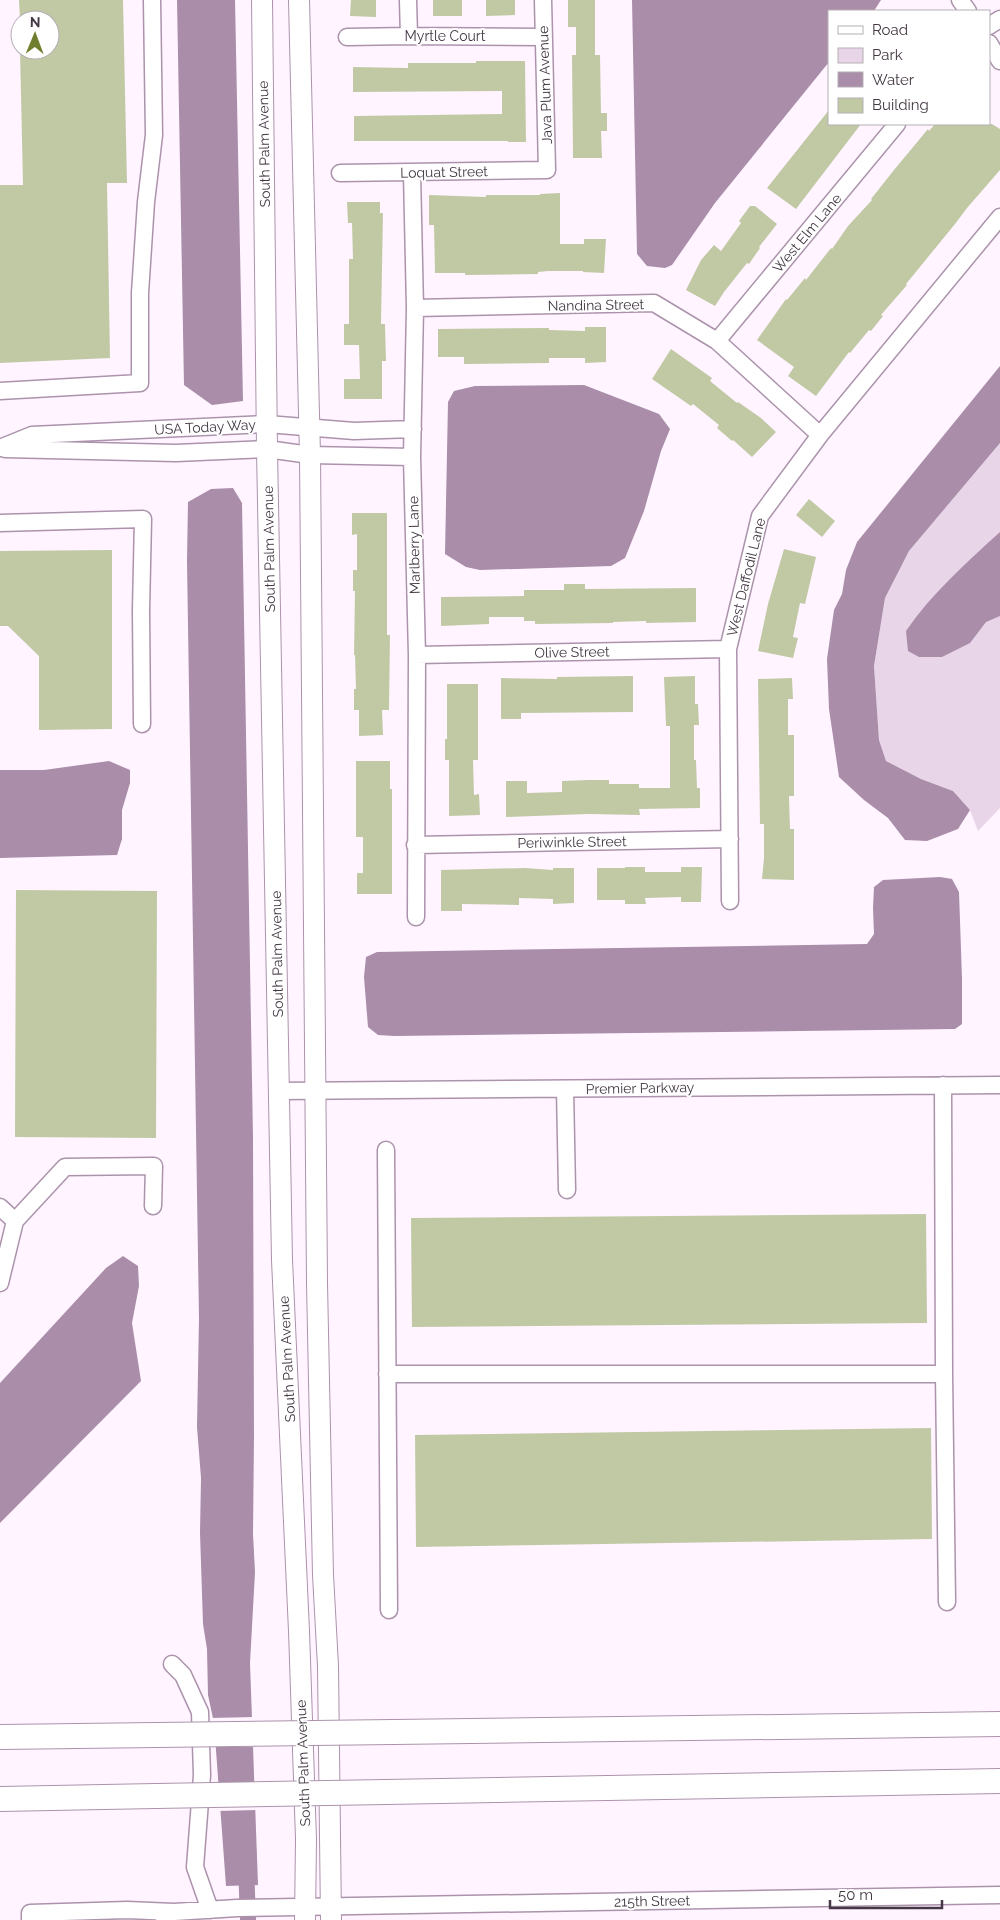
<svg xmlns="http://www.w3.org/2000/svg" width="1000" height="1920" font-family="Raleway,sans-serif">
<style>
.green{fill:#e8d6e8}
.water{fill:#a98da9}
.pier{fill:#fff4ff}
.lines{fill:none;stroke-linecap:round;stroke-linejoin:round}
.canal{stroke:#a98da9;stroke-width:16}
.building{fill:#c0c9a4}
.minor-casing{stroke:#ac93ac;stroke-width:19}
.major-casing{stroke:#ac93ac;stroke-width:22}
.highway-casing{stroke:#ac93ac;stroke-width:26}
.minor{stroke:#fff;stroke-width:16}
.major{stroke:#fff;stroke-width:20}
.highway{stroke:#fff;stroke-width:24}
.highway-bridge-casing{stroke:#ac93ac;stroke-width:26;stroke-linecap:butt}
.highway-bridge{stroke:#fff;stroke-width:24}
.labels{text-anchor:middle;stroke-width:4;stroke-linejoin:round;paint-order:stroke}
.street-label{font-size:14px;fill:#433843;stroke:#fff}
</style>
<rect width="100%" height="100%" fill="#fff4ff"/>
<path class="green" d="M1000 443V808L978 831 970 810 953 791 921 779 886 761 879 740 874 666 885 598 909 551Z"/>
<path class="water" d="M177 0H235L243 401 212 405 184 385Z
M632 0H881L874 11H829V62L715 203 672 265 665 268 647 266 637 254Z
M1000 366V443L909 551 885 598 874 666 879 740 886 761 921 779 953 791 970 810 958 829 927 841 905 840 888 818 864 800 839 777 829 709 827 659 834 610 842 594 846 570 857 542Z
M584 385 659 414 670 429 661 451 644 511 625 558 611 566 480 570 466 567 445 554 448 402 454 391 475 386Z
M233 488 242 503 253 1138 254 1435 253 1534 255 1572 250 1663 258 1885 226 1886 214 1723 208 1695 207 1649 203 1624 200 1533 201 1478 197 1427 199 1318 187 561 188 502 211 489Z
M1000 532V616L986 622 970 643 942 657H919L908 651 906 631C932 593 966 563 1000 532Z
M109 761 130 770V783L122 810V839L117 855 0 858V770H44Z
M940 877 952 879 959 892 962 979V1024L955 1029 394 1036 378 1035 368 1027 364 977 366 957 377 952 867 944 874 934 873 908 874 887 883 880Z
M123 1256 138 1266 139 1286 132 1323 141 1381 0 1523V1383L106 1268Z"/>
<path class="pier" d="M255 1717 257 1747H212L210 1718Z
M258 1782 259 1810 217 1811 215 1783Z"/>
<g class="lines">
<path class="canal" d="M246 1865 248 1920"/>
</g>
<path class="building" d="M19 0H123L127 183H107L110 358 0 363V185H23L20 50H50V20H20Z
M351 0H376V17L350 16Z
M433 0H462V16H433Z
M486 0H515V15L486 16Z
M568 0H595V55H600L601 113H607V131H601L602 158H573L572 55H576V27H568Z
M476 61H525L526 142H508V141H354V116L502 114V91L353 92V67L408 68V63H476Z
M829 110V124H861L796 209 767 188Z
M935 124H992L1000 129V170L967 208 955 224 906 284 907 285 881 315 883 316 871 331 869 330 850 353 849 352 816 396 788 376 794 367 757 340 786 299 787 300 805 278 806 280 831 248 832 249 848 226 872 200 871 199 894 170 928 129 929 131Z
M560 193V244H584V239H606L604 273 583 272V271H548L538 272V274L465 275V273H435L434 225H429V195L486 197V195H540V194Z
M347 202H380V213H383L381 324H385L386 361H382V399H344V379H360L359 345H344V324H349V259H353L352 223H348Z
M750 206H755L777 224 759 247 760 248 749 264 747 263 724 292 715 306 686 290 701 260 714 245 721 251 741 223 739 221Z
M585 327H606V362L585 363V358H549V363L464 364V357H438V329L549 328V330L585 331Z
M671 349 712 378 710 381 737 403 738 402 761 418 776 432 752 457 733 440 732 441 717 428 719 425 693 404 691 406 652 379Z
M809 499 835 521 822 537 796 515Z
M352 513H387V635H390L389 710H382L383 735 359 736V710H354V689H356L355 655H354L355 591H353V570H357V534L352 535Z
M784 549 816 557 805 604 800 603 793 637 798 638 793 658 758 651 768 604Z
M112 550V729L39 730V656L8 626H0V551Z
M564 584H585V589L696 588V622L646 623V621L613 622V623L535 624V621H524V617H489V624L441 626V597L524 596V590H564Z
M633 676V712L521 713V719H501V678L557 679V677Z
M695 676V704H698L699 725H694V760H696L697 788H700V808L639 809 640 815 588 814 506 817V781H527V793L562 792V781L588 780H609V784H639V788H670V726H666L664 677Z
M792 678 793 699H788V735H794V796H789L790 829H794V880L762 879 764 858V824H760L758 679Z
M447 684H478V760H473L474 795 479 794 480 815 449 816V760H445V739H447Z
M356 761H390V789H392V894H357V873H363V837H356Z
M625 867H645V872H681V867H702L701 902H681V897L645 898 646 904H625V900H597V868H625Z
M525 868 553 870V868H574V903L553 904V899L519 898V905L462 904V911H441V870Z
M16 890 157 891 156 1138 15 1137Z
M926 1214 927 1323 412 1327 411 1218Z
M931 1428 932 1539 416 1547 415 1435Z"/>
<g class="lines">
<g class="minor-casing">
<path id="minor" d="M408 0 409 36
M960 0 968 11
M989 26 1000 19
M347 37 409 36 543 37
M989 43 1000 61
M340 173 547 170 543 0
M412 173 415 308 412 457 417 655 416 917
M415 308 654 303 717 341 820 435
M717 341 897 124
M0 391 140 383V293L146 202 154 135 152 0
M0 448 32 435 267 424 354 431 413 429
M5 449 176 453 267 449 310 455 412 457
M0 523 143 519 141 610 142 724
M417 655 728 649
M415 845 730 839
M730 901 728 649 760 516 820 435 1000 217
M943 1085 944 1374 947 1602
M565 1089 567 1190
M279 1091 1000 1085
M386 1150 389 1610
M0 1207 15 1221
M0 1283 15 1221 65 1167 154 1166 153 1206
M387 1374H944
M172 1664 183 1675 200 1712 202 1775 195 1867 210 1910
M30 1920V1913L127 1910 174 1912
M164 1920 174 1912 237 1908 1000 1895"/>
</g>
<g class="major-casing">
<path id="major" d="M262 0 267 449 282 1260 299 1631 306 1839 305 1920
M299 0 310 455 317 1283 323 1575 328 1666 331 1920"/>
</g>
<g class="highway-casing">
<path id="highway" d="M393 1732 1000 1724
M0 1737 156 1735
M386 1792 1000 1781
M0 1799 156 1796"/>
</g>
<use href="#minor" class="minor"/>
<use href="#major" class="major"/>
<use href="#highway" class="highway"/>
<g class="highway-bridge-casing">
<path id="highway-bridge" d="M156 1735 393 1732
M156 1796 386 1792"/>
</g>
<use href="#highway-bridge" class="highway-bridge"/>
</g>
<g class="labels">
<g class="street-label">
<text x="445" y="41">Myrtle Court</text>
<text transform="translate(545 85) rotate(-92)" y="5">Java Plum Avenue</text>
<text transform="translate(264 144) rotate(-91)" y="5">South Palm Avenue</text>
<text transform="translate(444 172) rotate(-1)" y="5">Loquat Street</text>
<text transform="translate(807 233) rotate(-50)" y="5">West Elm Lane</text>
<text transform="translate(596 305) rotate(-1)" y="5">Nandina Street</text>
<text transform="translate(205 427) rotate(-3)" y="5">USA Today Way</text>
<text transform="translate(414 545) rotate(-91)" y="5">Marlberry Lane</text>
<text transform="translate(269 549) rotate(-91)" y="5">South Palm Avenue</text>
<text transform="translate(746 577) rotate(-76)" y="5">West Daffodil Lane</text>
<text transform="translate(572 652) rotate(-1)" y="5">Olive Street</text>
<text transform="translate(572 842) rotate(-1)" y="5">Periwinkle Street</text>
<text transform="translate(277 954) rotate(-91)" y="5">South Palm Avenue</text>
<text transform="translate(640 1088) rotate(-1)" y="5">Premier Parkway</text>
<text transform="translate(287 1359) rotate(-93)" y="5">South Palm Avenue</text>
<text transform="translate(303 1763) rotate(-92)" y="5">South Palm Avenue</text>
<text transform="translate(652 1901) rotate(-1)" y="5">215th Street</text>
</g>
</g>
<rect x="828" y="10" width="162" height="115" fill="#ffffff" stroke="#b4afb4"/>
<rect x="838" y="26" width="25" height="8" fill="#ffffff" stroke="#b4afb4"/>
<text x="872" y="35" font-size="15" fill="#433843">Road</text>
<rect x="838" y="48" width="25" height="15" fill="#e8d6e8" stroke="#b4afb4"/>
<text x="872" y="60" font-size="15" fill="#433843">Park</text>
<rect x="838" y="72" width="25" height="15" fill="#a98da9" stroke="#b4afb4"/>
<text x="872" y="85" font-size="15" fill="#433843">Water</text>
<rect x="838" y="98" width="25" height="15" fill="#c0c9a4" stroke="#b4afb4"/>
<text x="872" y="110" font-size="15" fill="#433843">Building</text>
<g transform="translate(35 35) rotate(1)"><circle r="24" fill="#ffffff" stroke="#b4afb4"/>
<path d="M0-4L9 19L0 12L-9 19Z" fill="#6f7e2c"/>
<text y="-8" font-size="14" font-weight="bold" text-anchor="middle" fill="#433843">N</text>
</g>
<path d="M830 1900v8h112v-8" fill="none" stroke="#433843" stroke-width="2.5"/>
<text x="838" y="1900" font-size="15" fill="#433843" stroke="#ffffff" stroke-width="4" paint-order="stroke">50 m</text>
</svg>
